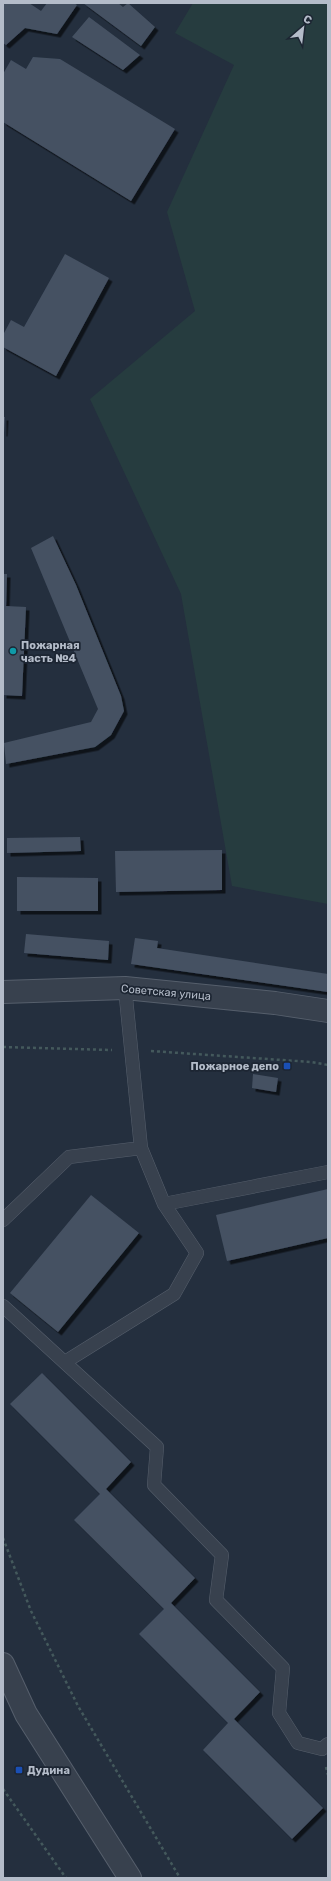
<svg xmlns="http://www.w3.org/2000/svg" width="331" height="1881" font-family="Rubik,sans-serif">
<style>
.green{fill:#263c3f}
.building{fill:#455162;filter:url(#shadow)}
.lines{fill:none;stroke-linecap:round;stroke-linejoin:round}
.service-casing{stroke:#565f6c;stroke-width:14}
.minor-casing{stroke:#565f6c;stroke-width:24}
.tertiary-casing{stroke:#565f6c;stroke-width:24}
.path{stroke:#44595c;stroke-width:2.5;stroke-dasharray:3 3;stroke-linecap:butt}
.service{stroke:#38414e;stroke-width:13}
.minor{stroke:#38414e;stroke-width:22}
.tertiary{stroke:#38414e;stroke-width:22}
.culture-dot{fill:#0f9aa8;stroke:#1d2633;stroke-width:1.5}
.transit-dot{fill:#1a4fb4;stroke:#1d2633;stroke-width:1.5}
.labels{text-anchor:middle;stroke-width:3.5;stroke-linejoin:round;paint-order:stroke}
.poi-label{font-size:11px;font-weight:bold;fill:#b4bcc9;stroke:#1d2633;text-anchor:start}
.street-label{font-size:11px;fill:#b4bcc9;stroke:#1d2633}
</style>
<defs>
<filter id="shadow"><feDropShadow dx="3.5" dy="3.5" stdDeviation="0" flood-color="#0009"/></filter>
</defs>
<rect width="100%" height="100%" fill="#242f3e"/>
<path class="green" d="M193 3H328V904L232 886 181 594 90 399 195 311 167 212 234 65 175 33Z"/>
<path class="building" d="M3 3H29L41 11 47 3H74L77 5 57 34 25 28 6 45 3 43Z
M83 3H118L123 7 128 3 155 27 141 46Z
M89 17 140 55 123 70 72 37Z
M33 57 60 59 175 129 131 201 3 122V74L11 60 26 69Z
M65 254 109 278 56 376 3 347V335L11 320 24 327Z
M3 417H5L4 433H3Z
M53 536 76 585 121 696 124 711 111 735 95 747 6 764 4 743 91 722 98 709 31 548Z
M3 574H7L6 606 26 607 22 696 3 695Z
M80 837 81 851 7 853V838Z
M222 850V890L116 892 115 851Z
M17 877 98 878V911H17Z
M26 934 109 941 108 960 24 953Z
M135 938 158 941 157 948 328 974V992L131 964Z
M253 1074 278 1078 276 1092 252 1088Z
M328 1189V1238L227 1261 216 1215Z
M91 1195 139 1233 58 1332 10 1293Z
M42 1373 131 1462 106 1489 195 1578 171 1603 260 1692 234 1719 323 1808 292 1839 203 1750 228 1723 139 1634 164 1609 74 1520 100 1494 10 1404Z"/>
<g class="lines">
<g class="service-casing">
<path id="service" d="M164 1204 328 1172
M3 1220 69 1157 141 1148
M3 1306 157 1447 154 1485 222 1555 216 1600 283 1668 279 1713 298 1743 322 1749 328 1744
M65 1362 174 1294 197 1253 164 1204 141 1148 125 988"/>
</g>
<g class="minor-casing">
<path id="minor" d="M3 1664 26 1714 130 1878"/>
</g>
<g class="tertiary-casing">
<path id="tertiary" d="M3 992 125 988 275 1003 328 1011"/>
</g>
<path class="path" d="M3 1047 112 1050
M151 1051 311 1062 328 1065
M3 1538 31 1611 78 1706 180 1878
M326 1767 328 1775
M3 1789 66 1878"/>
<use href="#service" class="service"/>
<use href="#minor" class="minor"/>
<use href="#tertiary" class="tertiary"/>
</g>
<circle class="culture-dot" cx="13" cy="651" r="4"/>
<g class="transit-dot">
<rect x="283" y="1062" width="8" height="8" rx="2"/>
<rect x="15" y="1766" width="8" height="8" rx="2"/>
</g>
<g class="labels">
<g class="poi-label">
<text x="21" y="649">Пожарная<tspan x="21" dy="13">часть №4</tspan></text>
<text x="279" y="1070" text-anchor="end">Пожарное депо</text>
<text x="27" y="1774">Дудина</text>
</g>
<g class="street-label">
<text transform="translate(166 992) rotate(5)" y="4">Советская улица</text>
</g>
</g>
<rect width="331" height="1881" fill="none" stroke="#b4bcc9" stroke-width="8"/>
<g transform="translate(303 28) rotate(28)" stroke="#1d2633" stroke-width="3" paint-order="stroke">
<path d="M0-3L7 15L0 10L-7 15Z" fill="#b4bcc9"/>
<text y="-6" font-size="11" font-weight="bold" text-anchor="middle" fill="#b4bcc9">С</text>
</g>
</svg>
